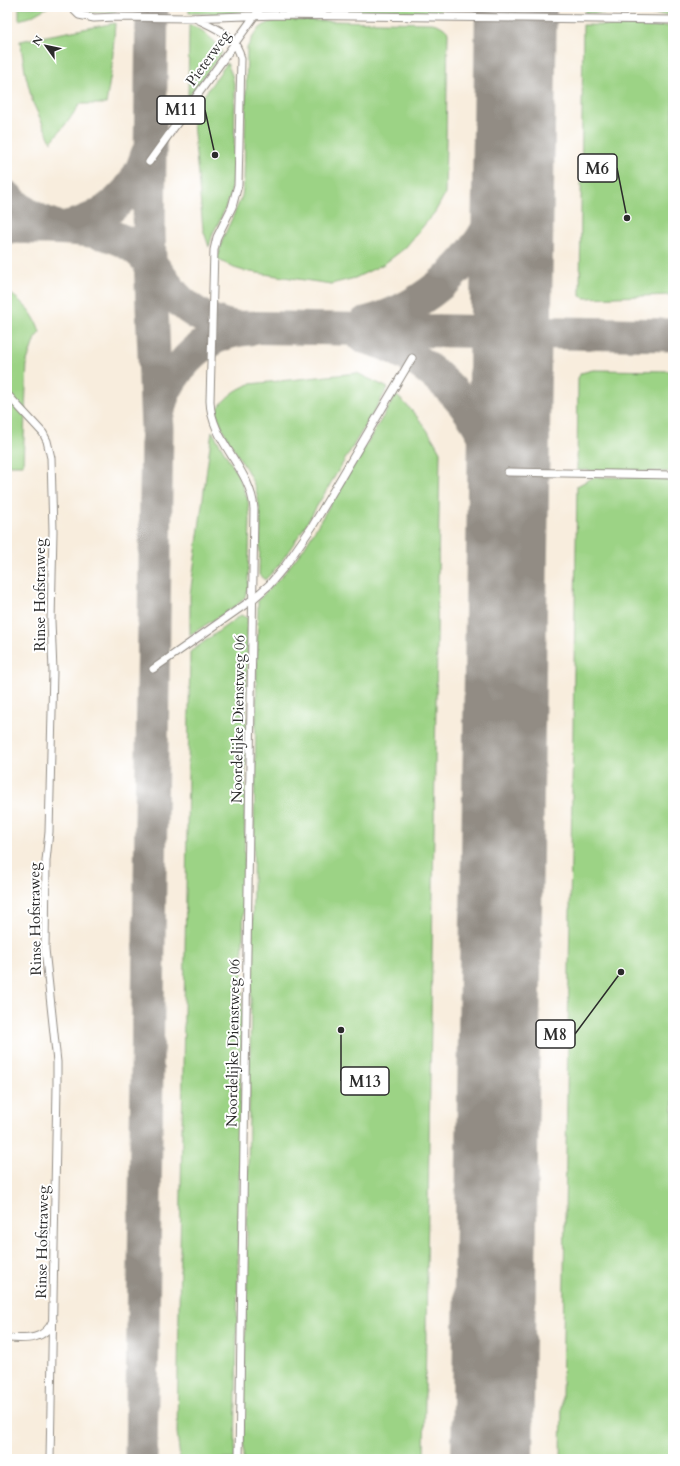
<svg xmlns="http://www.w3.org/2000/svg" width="680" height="1466" font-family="Cardo,serif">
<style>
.green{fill:#9cd385;stroke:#647f58}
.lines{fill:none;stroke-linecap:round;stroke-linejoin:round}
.taxiway{stroke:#928c84;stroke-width:33}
.runway{stroke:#928c84;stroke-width:82}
.lane-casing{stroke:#928c84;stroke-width:9}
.lane{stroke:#fff;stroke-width:7}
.labels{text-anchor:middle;stroke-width:4;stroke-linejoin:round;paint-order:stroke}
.street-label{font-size:15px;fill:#2b2b2b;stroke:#fff}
.leader{fill:none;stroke:#2b2b2b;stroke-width:1.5}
.callout-dot{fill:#2b2b2b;stroke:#fff;stroke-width:1.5}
.callout{fill:#fff;stroke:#2b2b2b;stroke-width:1.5}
.callout-label{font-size:16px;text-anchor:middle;font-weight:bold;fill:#2b2b2b}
</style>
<rect width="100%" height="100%" fill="#fff"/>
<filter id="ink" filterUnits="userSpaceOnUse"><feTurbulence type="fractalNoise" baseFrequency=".025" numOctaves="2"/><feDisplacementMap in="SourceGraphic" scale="8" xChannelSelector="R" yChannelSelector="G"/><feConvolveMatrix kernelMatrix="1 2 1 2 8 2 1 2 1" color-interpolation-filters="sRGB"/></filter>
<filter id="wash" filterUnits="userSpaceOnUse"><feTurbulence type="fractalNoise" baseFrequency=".012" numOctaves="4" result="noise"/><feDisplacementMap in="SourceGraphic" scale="16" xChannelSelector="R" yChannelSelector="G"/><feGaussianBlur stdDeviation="0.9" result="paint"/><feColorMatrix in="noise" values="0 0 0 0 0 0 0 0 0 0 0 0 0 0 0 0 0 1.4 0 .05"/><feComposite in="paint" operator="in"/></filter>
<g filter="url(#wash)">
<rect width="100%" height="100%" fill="#f8eddd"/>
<path class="green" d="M19 7H48L32 16 19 20Z
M80 7H116L115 12H89Z
M189 7H255L253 10 222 14 189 13Z
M268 7H446L438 12 431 13 266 10Z
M585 7H673V15L585 13Z
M280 20 431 23C438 24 443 26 448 32L445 194 435 212 405 248 384 264 355 278 331 284 244 271 234 268 217 259 223 238 230 223 242 196 244 180 247 48C255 31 261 23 280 20Z
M115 23 112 67 106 104H80L69 120 51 142 33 103 26 76 20 41Z
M189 25C204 28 214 41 222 53L188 97Z
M583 25 673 26V295L585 298 580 296Z
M227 63 232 75 235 88 234 175 230 197 220 220 213 233 209 247 203 229 192 112Z
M8 292C23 302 35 314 40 332L35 338 27 361 23 465H7Z
M593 370 673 371V472L577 470 578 378 581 373Z
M357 373 388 388 302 531 279 565 265 580 259 575C259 548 264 513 255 487 248 470 237 455 228 439 223 430 219 421 216 411 226 397 234 390 250 384Z
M396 395C415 412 429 430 440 452L424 1459H243L258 600 281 577 304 548Z
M212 431 238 475 248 500 250 519 248 587 245 597 237 605 190 635V595Z
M594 477 673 478V1459H561L577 486Z
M241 615 248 618 235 1459H180L177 1432 190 652Z"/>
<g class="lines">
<path class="taxiway" d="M515 7 516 18
M7 197C20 211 35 220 52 225
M7 227C20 227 33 228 47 228 76 229 106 229 132 246 148 257 157 272 168 287 184 309 207 322 234 327L673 335
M66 227C105 220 136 192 147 154
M365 323C429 307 481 257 503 195 509 179 511 162 514 144
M363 337C425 353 477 404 496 465 502 482 504 500 508 518
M159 411C163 383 189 352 213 339 224 333 237 330 249 329
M141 1459 157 429 149 233 152 7"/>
<path class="runway" d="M492 1459 516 7"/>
</g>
</g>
<g filter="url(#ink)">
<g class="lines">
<g class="lane-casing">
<path id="lane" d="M71 7 79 15 94 18 116 17 188 18 277 15 673 20
M195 18C215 28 237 35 241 59L238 185 232 207 217 237 214 250 210 401C211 442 251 468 254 509L239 1459
M149 162 261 7
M7 394 43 433 47 441 51 458 53 531 51 621 53 671 49 832 46 861 45 949 57 1062V1086L50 1459
M508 472 673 475
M153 669 253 599 269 585 285 566 312 527 412 358
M7 1338C25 1339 45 1341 53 1320"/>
</g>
<use href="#lane" class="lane"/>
</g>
</g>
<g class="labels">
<g class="street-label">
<text transform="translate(208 58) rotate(-54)" y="5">Pieterweg</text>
<text transform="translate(40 595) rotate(-90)" y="5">Rinse Hofstraweg</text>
<text transform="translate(238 719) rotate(-89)" y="5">Noordelijke Dienstweg 06</text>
<text transform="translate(35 919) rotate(-91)" y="5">Rinse Hofstraweg</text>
<text transform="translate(233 1043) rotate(-89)" y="5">Noordelijke Dienstweg 06</text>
<text transform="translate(42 1242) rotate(-89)" y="5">Rinse Hofstraweg</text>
</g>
</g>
<path class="leader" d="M215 155L205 110M627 218L617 168M621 972L575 1034M341 1030L341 1081"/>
<g class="callout-dot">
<circle cx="215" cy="155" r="4"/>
<circle cx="627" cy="218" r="4"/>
<circle cx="621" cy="972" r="4"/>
<circle cx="341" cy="1030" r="4"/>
</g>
<g class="callout">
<rect x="157" y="96" width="48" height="28" rx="4"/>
<rect x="578" y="154" width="39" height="28" rx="4"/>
<rect x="536" y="1020" width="39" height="28" rx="4"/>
<rect x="341" y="1067" width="48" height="28" rx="4"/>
</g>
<g class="callout-label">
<text x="181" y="115">M11</text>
<text x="597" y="174">M6</text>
<text x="555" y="1040">M8</text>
<text x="365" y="1087">M13</text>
</g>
<rect width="680" height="1466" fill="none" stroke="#fff" stroke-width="24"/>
<g transform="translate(46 46) rotate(303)" stroke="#ffffff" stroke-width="3" paint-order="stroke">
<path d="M0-3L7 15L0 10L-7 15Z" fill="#2b2b2b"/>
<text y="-6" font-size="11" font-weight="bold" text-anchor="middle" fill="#2b2b2b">N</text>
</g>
</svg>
